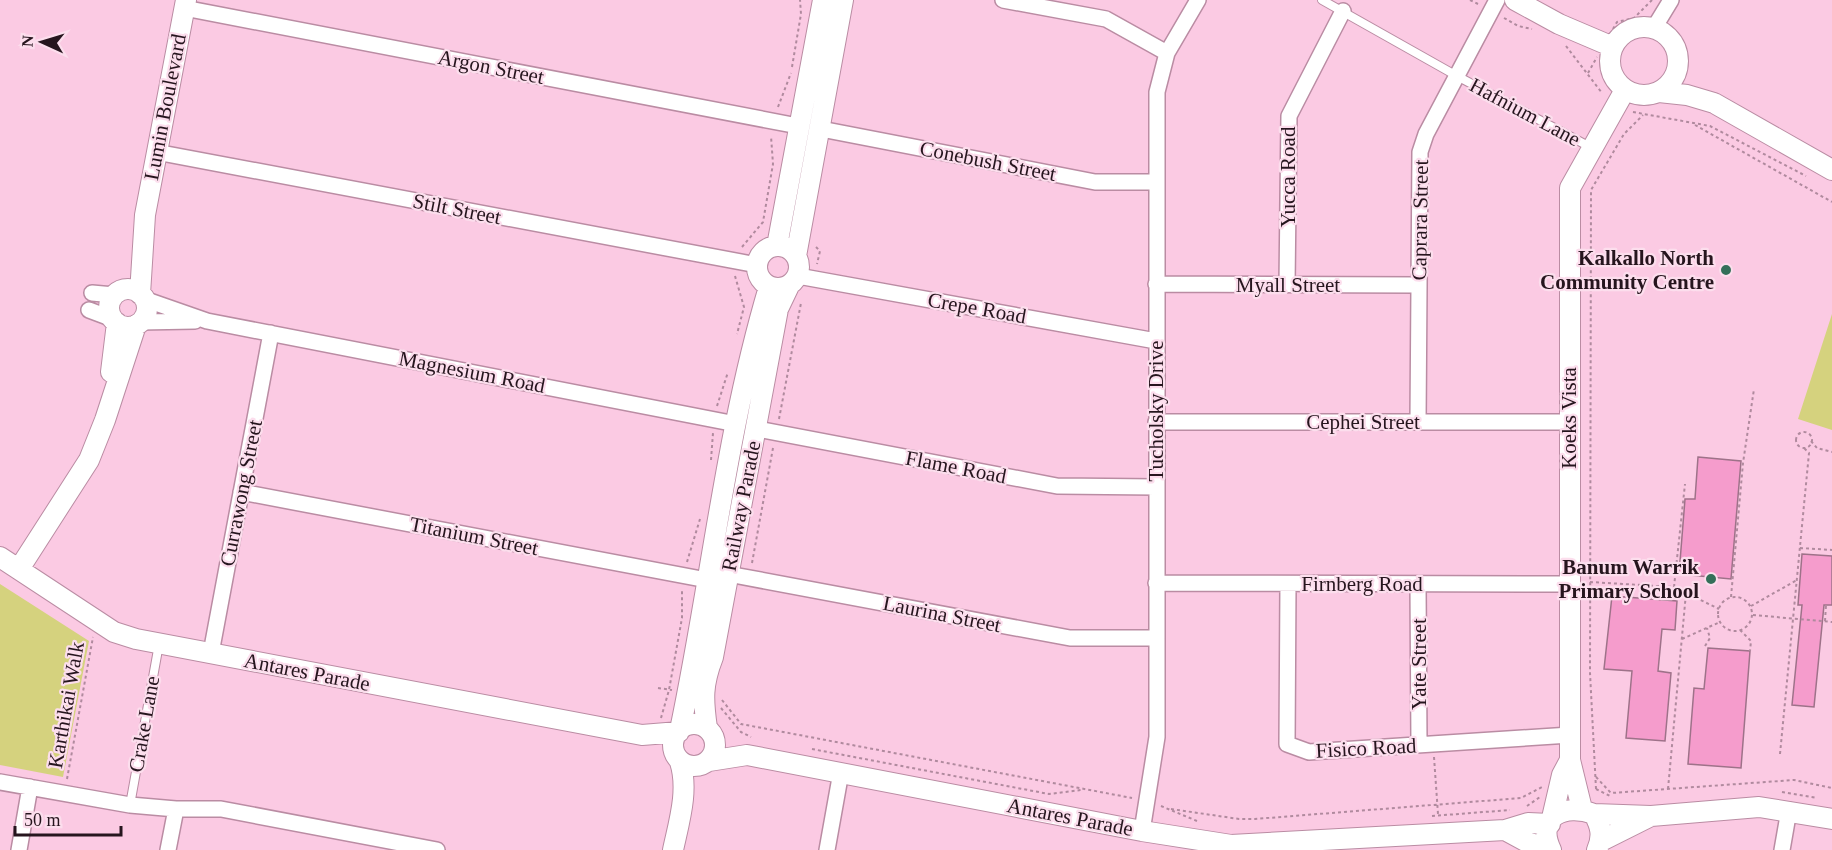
<svg xmlns="http://www.w3.org/2000/svg" width="1832" height="850" font-family="'Times New Roman',serif">
<style>
.green{fill:#d5d27e}
.building{fill:#f59ccc;stroke:#9e7289;stroke-width:1.5}
.lines{fill:none;stroke-linecap:round;stroke-linejoin:round}
.service-casing{stroke:#ba8ca3;stroke-width:10}
.minor-casing{stroke:#ba8ca3;stroke-width:18}
.tertiary-casing{stroke:#ba8ca3;stroke-width:22}
.path{stroke:#b08a9e;stroke-width:2;stroke-dasharray:3 3;stroke-linecap:butt}
.service{stroke:#fff;stroke-width:8}
.minor{stroke:#fff;stroke-width:15}
.tertiary{stroke:#fff;stroke-width:20}
.poi-dot{fill:#346f59;stroke:#fcdeed;stroke-width:2}
.labels{text-anchor:middle;stroke-width:4.5;stroke-linejoin:round;paint-order:stroke}
.street-label{font-size:21px;fill:#26151e;stroke:#fcdeed}
.poi-label{font-size:21px;font-weight:bold;fill:#26151e;stroke:#fcdeed;text-anchor:end}
</style>
<rect width="100%" height="100%" fill="#fbcae3"/>
<path class="green" d="M1832 314V430L1798 419Z
M0 584 89 641 63 777 0 765Z"/>
<path class="building" d="M1698 457 1741 461 1731 579 1679 574 1685 499H1695Z
M1802 554 1832 556V605H1824L1814 707 1792 705 1802 605H1798Z
M1612 596 1677 601 1675 630 1662 629 1658 671 1671 673 1665 741 1626 738 1632 671 1604 669Z
M1708 648 1750 651 1741 768 1688 764 1694 688 1704 689Z"/>
<g class="lines">
<g class="service-casing">
<path id="service" d="M1322 0 1457 76 1592 148
M130 805 159 644"/>
</g>
<g class="minor-casing">
<path id="minor" d="M1003 0 1106 19 1167 53
M184 8 798 126
M1654 28 1671 0
M821 129 1095 182H1156
M156 152 757 265
M798 276 1156 341
M1156 284 1419 285
M1287 285 1289 116 1343 11
M92 293 114 295
M144 299 207 321 736 424
M89 310 113 319
M140 322 195 321
M1156 422H1569
M1418 422 1420 152 1426 134 1497 0
M757 429 1057 486 1156 487
M241 492 707 580
M728 574 1070 638H1157
M1156 583 1568 584
M1288 584 1287 744 1309 752 1570 735
M1418 584 1419 745
M211 653 271 333
M0 782 130 805 176 809H221L437 850
M1142 831 1157 737V92L1167 53 1198 0
M19 850 30 787
M168 850 176 809
M827 850 841 772
M1782 850 1789 810"/>
</g>
<g class="tertiary-casing">
<path id="tertiary" d="M1515 0 1559 24 1613 47
M1610 61a34 34 0 1 1 68 0a34 34 0 1 1-68 0Z
M1659 92 1687 95 1714 103 1832 170
M757 267a21 21 0 1 1 42 0a21 21 0 1 1-42 0Z
M777 246 823 0
M796 256 843 0
M109 308a19 19 0 1 1 38 0a19 19 0 1 1-38 0Z
M140 294 145 215 186 0
M111 372 117 323
M0 557 114 632 136 639 642 735 679 732
M19 569 89 460 105 420 136 325
M673 745a21 21 0 1 1 42 0a21 21 0 1 1-42 0Z
M707 728C703 700 702 685 713 657L778 309 789 286
M680 730C711 583 726 431 769 287
M709 761 747 755 1142 831 1231 845 1505 830 1528 823 1550 824
M1582 809 1570 760V188L1625 90
M1594 814 1651 816 1759 807 1832 819
M1552 818 1562 775 1570 760
M1505 830 1529 843 1550 848
M1601 841 1651 816
M673 850C679 822 689 790 680 762
M1551 850C1535 816 1565 803 1594 814 1601 827 1603 836 1597 850"/>
</g>
<path class="path" d="M1470 0 1478 4
M1504 18 1518 26 1532 29
M1613 29 1617 22 1634 18 1652 0
M1566 46 1602 93
M792 67 801 14 800 0
M1588 73 1597 57
M778 107 791 73
M1633 112 1710 126 1806 176
M1695 125 1832 202
M742 247 763 222 773 164 771 136
M816 247 820 251 817 264
M735 276 744 307 737 334
M717 406 728 372
M779 419 801 303
M1796 440a8 8 0 1 1 16 0a8 8 0 1 1-16 0Z
M1811 441 1817 448 1832 452
M711 460 713 433
M1800 548 1832 550
M687 562 700 519
M752 563 773 448
M1590 582 1674 587 1719 609
M1674 587 1685 484
M1718 614a17 17 0 1 1 34 0a17 17 0 1 1-34 0Z
M1731 597 1743 463 1754 389
M1751 606 1797 580
M1753 615 1832 622
M1825 621 1826 605
M1740 630 1751 641 1750 651
M1682 639 1720 622
M1705 646 1710 638 1707 628
M658 688 672 690
M722 700 741 724 1132 798
M721 708 741 732 751 737
M661 718 669 690 682 618V591
M812 749 1049 794 1081 790
M1780 754 1809 453 1804 448
M1434 757 1438 814
M1596 777 1611 793 1794 780 1832 788
M67 779 93 637
M1596 789 1612 797
M1596 789 1590 673 1591 190 1624 134 1643 115
M1668 789 1686 593
M1782 792 1817 798
M1161 806 1197 821
M1527 806 1540 797
M1171 809 1239 819H1255L1521 798 1542 787
M1432 816 1510 810"/>
<use href="#service" class="service"/>
<use href="#minor" class="minor"/>
<use href="#tertiary" class="tertiary"/>
</g>
<g class="poi-dot">
<circle cx="1726" cy="270" r="6"/>
<circle cx="1711" cy="579" r="6"/>
</g>
<g class="labels">
<g class="street-label">
<text transform="translate(491 67) rotate(11)" y="7">Argon Street</text>
<text transform="translate(165 107) rotate(-79)" y="7">Lumin Boulevard</text>
<text transform="translate(1525 112) rotate(28)" y="7">Hafnium Lane</text>
<text transform="translate(988 161) rotate(11)" y="7">Conebush Street</text>
<text transform="translate(1288 177) rotate(-90)" y="7">Yucca Road</text>
<text transform="translate(457 209) rotate(11)" y="7">Stilt Street</text>
<text transform="translate(1420 220) rotate(-89)" y="7">Caprara Street</text>
<text x="1288" y="292">Myall Street</text>
<text transform="translate(977 308) rotate(10)" y="7">Crepe Road</text>
<text transform="translate(472 372) rotate(11)" y="7">Magnesium Road</text>
<text transform="translate(1156 411) rotate(-90)" y="7">Tucholsky Drive</text>
<text transform="translate(1569 418) rotate(-90)" y="7">Koeks Vista</text>
<text x="1363" y="429">Cephei Street</text>
<text transform="translate(956 467) rotate(11)" y="7">Flame Road</text>
<text transform="translate(241 493) rotate(-79)" y="7">Currawong Street</text>
<text transform="translate(741 506) rotate(-79)" y="7">Railway Parade</text>
<text transform="translate(474 536) rotate(11)" y="7">Titanium Street</text>
<text x="1362" y="591">Firnberg Road</text>
<text transform="translate(942 614) rotate(11)" y="7">Laurina Street</text>
<text transform="translate(1419 664) rotate(-90)" y="7">Yate Street</text>
<text transform="translate(307 672) rotate(11)" y="7">Antares Parade</text>
<text transform="translate(66 705) rotate(-80)" y="7">Karthikai Walk</text>
<text transform="translate(144 724) rotate(-80)" y="7">Crake Lane</text>
<text transform="translate(1366 748) rotate(-3)" y="7">Fisico Road</text>
<text transform="translate(1070 817) rotate(11)" y="7">Antares Parade</text>
</g>
<g class="poi-label">
<text x="1714" y="265">Kalkallo North<tspan x="1714" dy="24">Community Centre</tspan></text>
<text x="1699" y="574">Banum Warrik<tspan x="1699" dy="24">Primary School</tspan></text>
</g>
</g>
<g transform="translate(42 42) rotate(274)" stroke="#fcdeed" stroke-width="4.5" paint-order="stroke">
<path d="M0-4.5L10 22L0 15L-10 22Z" fill="#26151e"/>
<text y="-9" font-size="16" font-weight="bold" text-anchor="middle" fill="#26151e">N</text>
</g>
<path d="M15 826v9h106v-9" fill="none" stroke="#26151e" stroke-width="3"/>
<text x="24" y="826" font-size="18" fill="#26151e" stroke="#fcdeed" stroke-width="4.5" paint-order="stroke">50 m</text>
</svg>
